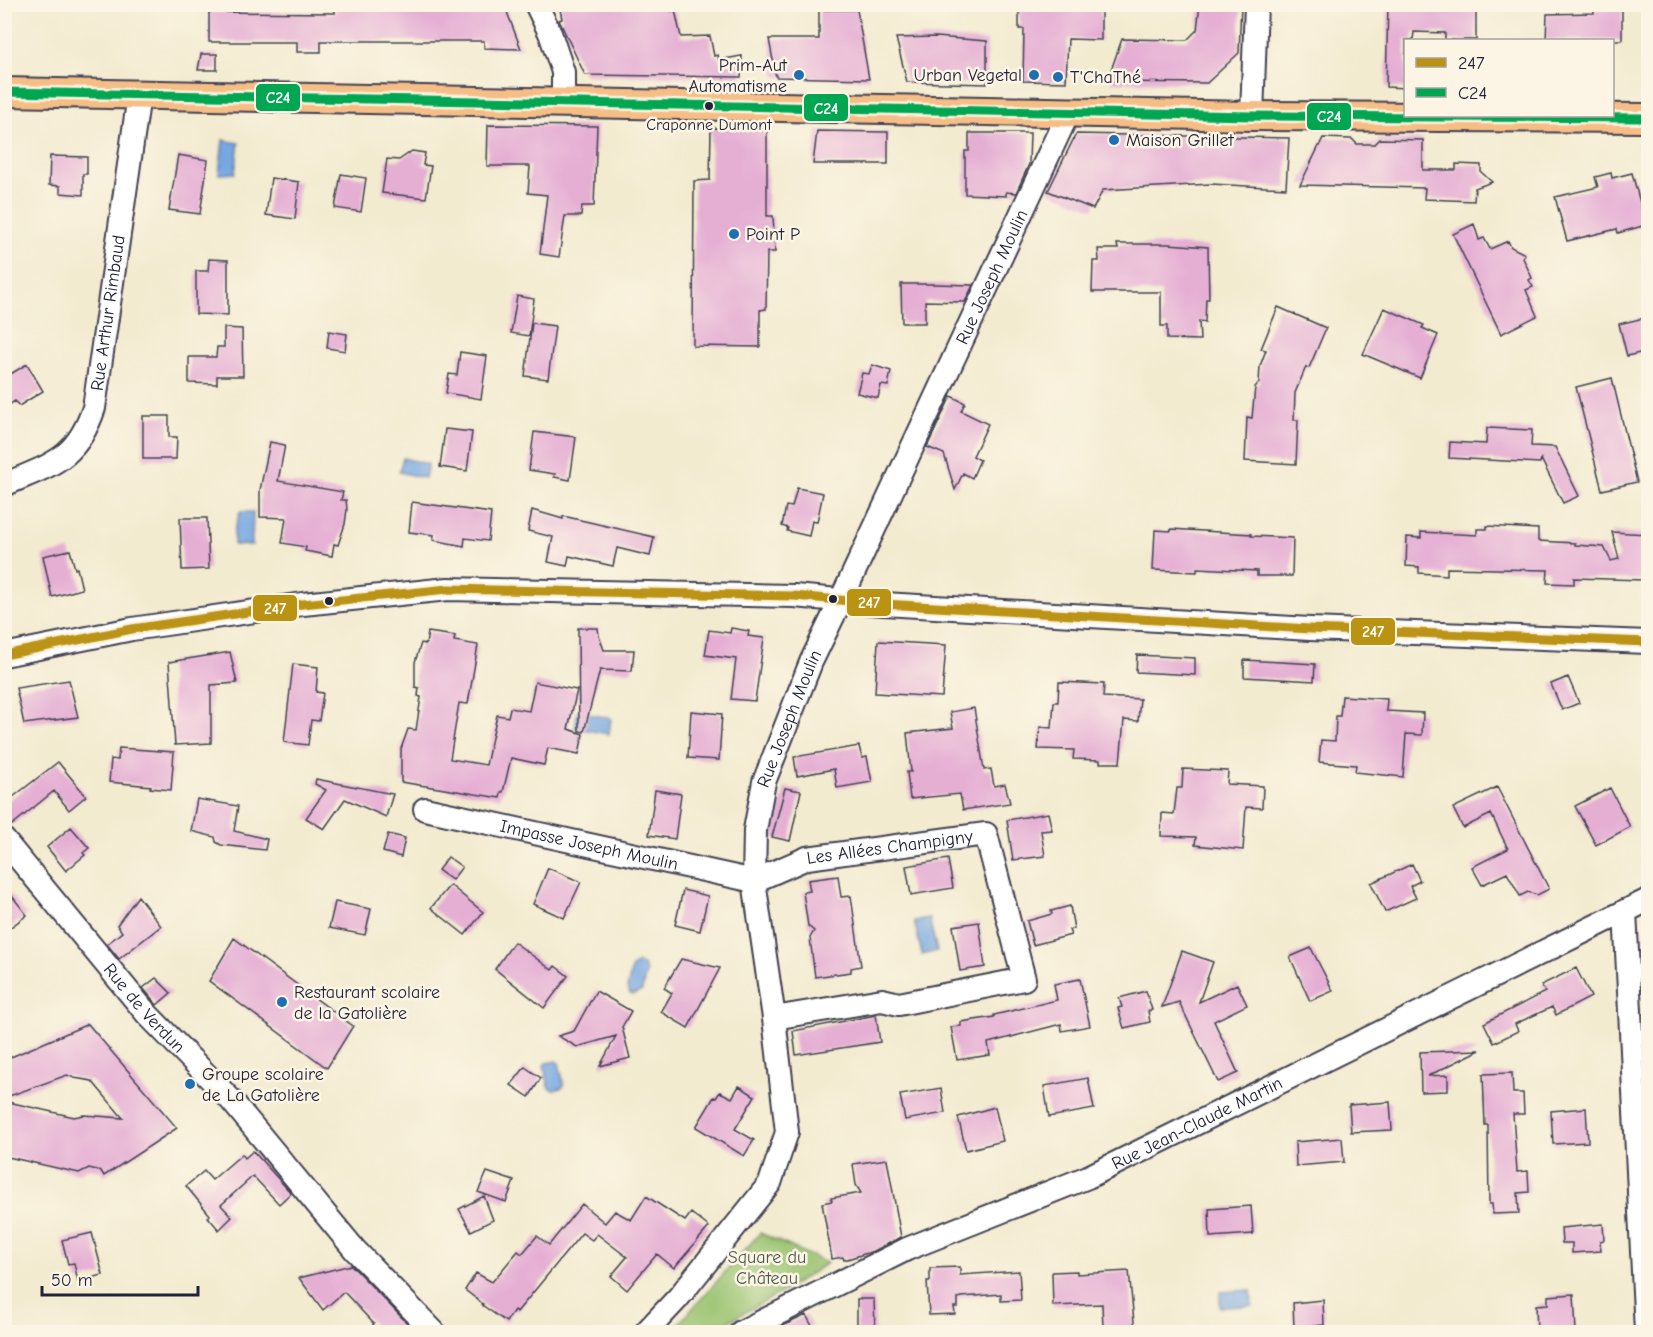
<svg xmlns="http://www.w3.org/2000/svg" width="1653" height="1337" font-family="'Comic Neue',sans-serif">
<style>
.green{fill:#98c26e;stroke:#5d7254;stroke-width:1.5}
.water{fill:#76a7e1;stroke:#4c648e;stroke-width:1.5}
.building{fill:#e5afd4}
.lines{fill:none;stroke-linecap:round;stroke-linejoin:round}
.minor-casing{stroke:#414051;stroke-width:26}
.major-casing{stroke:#414051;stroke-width:32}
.minor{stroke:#fff;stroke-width:22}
.major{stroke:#f6be87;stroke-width:28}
.bus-1-casing{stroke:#fcf5e5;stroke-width:14}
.bus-2-casing{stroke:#fcf5e5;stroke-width:14}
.bus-1{stroke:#bb9312;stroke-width:9}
.bus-2{stroke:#00a651;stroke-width:9}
.poi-dot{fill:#1f6fb2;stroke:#fcf5e5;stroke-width:2}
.bus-dot{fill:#22223b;stroke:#fcf5e5;stroke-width:2}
.labels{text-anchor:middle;stroke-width:5;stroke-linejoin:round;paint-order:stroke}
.bus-label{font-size:16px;fill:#22223b;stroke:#fcf5e5}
.poi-label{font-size:18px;fill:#22223b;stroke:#fcf5e5;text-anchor:start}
.street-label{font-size:18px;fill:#22223b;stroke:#fcf5e5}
.park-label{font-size:18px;fill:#4b5a4d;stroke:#fcf5e5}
.line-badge{stroke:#fcf5e5;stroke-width:2}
.badge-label{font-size:16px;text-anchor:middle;font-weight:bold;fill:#fff}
</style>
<rect width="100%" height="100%" fill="#fcf5e5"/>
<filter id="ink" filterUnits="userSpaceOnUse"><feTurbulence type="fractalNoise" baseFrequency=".0167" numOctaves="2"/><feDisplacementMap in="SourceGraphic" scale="12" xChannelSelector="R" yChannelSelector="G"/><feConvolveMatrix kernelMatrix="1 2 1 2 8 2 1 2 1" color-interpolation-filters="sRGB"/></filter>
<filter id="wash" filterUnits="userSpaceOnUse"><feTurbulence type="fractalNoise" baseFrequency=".008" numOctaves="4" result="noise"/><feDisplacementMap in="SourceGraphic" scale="24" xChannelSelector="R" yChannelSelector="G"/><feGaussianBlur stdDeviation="1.35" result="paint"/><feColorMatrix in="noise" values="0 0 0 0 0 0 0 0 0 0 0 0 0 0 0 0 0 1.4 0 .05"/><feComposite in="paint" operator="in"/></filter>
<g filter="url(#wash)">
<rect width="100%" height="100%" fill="#f3ebd0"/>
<path class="green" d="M760 1233 827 1263 784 1291 709 1332H680L676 1327Z"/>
<path class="water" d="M223 140 239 143 235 173 219 174Z
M403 458 428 464 425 478 399 472Z
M240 512H253L252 545H234V531Z
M577 712 611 718 609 734 575 728Z
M929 918 937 951 922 955 914 921Z
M638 963 643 965 646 971 642 991 634 995 630 994 627 988 632 967Z
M556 1061 559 1063 564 1085 562 1088 553 1090 549 1088 544 1066 546 1063Z
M1251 1290 1252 1306 1220 1307V1292Z"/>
<g id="blocks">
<path class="building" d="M335 4H504L521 49 484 48V41H321V52H297V42H209V12L335 13Z
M559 4H669L671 11 675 10 681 37 710 36 714 56 718 55 719 60 742 56 741 77 585 75 559 20 562 19Z
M1019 4 1101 7V40L1068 39 1066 82 1023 81 1024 29H1019Z
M1200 4H1241L1239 53 1207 83 1111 82 1115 70H1111L1122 39 1187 40 1197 30Z
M1388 4H1476V40H1445V33L1414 32 1413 40H1406V88L1386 87Z
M1594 9H1622V40H1546L1547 14 1594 13Z
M819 10H857L869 79 776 77 769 39H819Z
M936 37 987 41V84L907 82 896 38Z
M201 54H217V70H198Z
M488 125 597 126 594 206H582L581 216H565L559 257 540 254 547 195 528 193 530 166H487Z
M711 128 767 129V216H773L775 252H767L766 309 760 310V347L693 346 694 181 710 180Z
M817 131 888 132V164H813Z
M969 133H1030L1029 164 1016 193 1006 192V196L965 194V151H969Z
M1076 134 1289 138 1286 188 1211 184 1103 190 1093 209 1048 191Z
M1323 138 1352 139 1357 144H1375L1380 139 1423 140V170H1456V164L1481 165V172L1492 182 1475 188 1474 201 1424 199 1425 188 1300 185Z
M412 151 425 153 423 165 431 166 426 198 382 193 387 159 399 160Z
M178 155 208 160 200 214 169 210Z
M50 156 87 157V174H83V195L60 193V186L49 185Z
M1611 173 1612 178 1632 173 1646 225 1618 233 1617 229 1567 241 1555 197 1598 187 1595 177Z
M341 174 366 178 361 212 335 208Z
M271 178 299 182 295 219 266 215Z
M1474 224 1479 240 1484 238 1490 249 1508 241 1511 247 1525 254 1523 258 1532 278 1529 280 1533 287 1526 290 1537 316 1501 334 1453 234Z
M1117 244H1168L1208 247 1209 299H1206L1205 322 1199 321 1200 340 1167 339V326H1161V292H1092L1093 261H1099L1098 249H1118Z
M209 259 228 260V315L196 314V271H208Z
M901 284H933L973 285 965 302 925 301V323H902Z
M517 296 534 299 529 336 511 333Z
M1278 307 1326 328 1309 368 1306 367 1295 393 1294 420H1298L1296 464 1245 461 1247 417 1252 418 1255 387 1259 383 1260 366 1266 350 1261 349Z
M1384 308 1424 325 1422 328 1438 335 1420 378 1363 354Z
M1648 317V351L1627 356 1619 324Z
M532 323 555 326 548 379 525 376Z
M224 328 242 329 243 376H217V384L189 383V357H216L217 347H224Z
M329 331 347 334 345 351 327 348Z
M460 352 487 356 481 399 446 393 449 374 457 375Z
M27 364 43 391 19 406 15 401 4 408V378Z
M872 365 891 371 888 386 881 385 878 398 857 393 862 373 869 374Z
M1612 378 1637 482 1602 490 1576 387Z
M951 396 965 403 961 411 988 424 973 456 980 460 972 478 963 473 955 490 944 454 927 447Z
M143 416H169V437H177L176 459H143Z
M1487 428 1532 430 1531 446 1555 447 1579 496 1563 503 1541 459 1540 463 1449 458 1450 442 1486 444Z
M445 429 472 432 467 471 440 467Z
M534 432 576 437 570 480 554 477 555 474 529 470Z
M270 442 285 445 278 481 343 492 341 500H346L347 509 345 524 338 545 334 544 332 556 305 551 306 547 282 543 286 518 260 517V490Z
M797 488 823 493 817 522 812 521 809 536 787 531 788 528 782 526 786 506 792 507Z
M412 502 491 513 488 541 465 538 464 546 433 540 434 535 409 532Z
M532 510 563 519V516L654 537 650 556 617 548 613 566 569 556 567 566 548 562 553 537 528 531Z
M180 518H207L209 569 182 570Z
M1487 526 1538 529V541L1575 543V545L1604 547 1611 561 1619 559 1612 532 1648 534V575H1644V580L1574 578V584L1547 583 1548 570 1447 568V575L1419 573V567L1406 566 1407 537 1421 538V532L1477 535V529H1487Z
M1171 529 1251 534V536L1293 538 1292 576H1257V571L1197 568V572L1153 570 1155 530 1171 531Z
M70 550 75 569 77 568 82 589 52 597 43 556Z
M578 628H598L599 636 604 650H634L632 671 600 670 584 732 579 731Z
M731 628 749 631 748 636 764 638 755 701 731 699 736 659 705 655 709 630 730 633Z
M428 632 455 636 454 641 478 645 468 704 459 703 450 759 486 765 497 715 508 717 510 708 529 711 535 682 577 690 568 729 583 734 579 754 548 748 544 765 511 758 503 792H501L500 798 401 782V749L408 729 416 730 421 697 418 696 419 688 415 687V662L421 643 426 644Z
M878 641 946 645 942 697 875 693Z
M230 652 237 683 211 685V743L175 745 169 662Z
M1137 655 1195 658V675L1136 672Z
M1244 660 1315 664 1314 681 1244 677Z
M293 664 318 667 316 692 323 693 319 721 311 720 308 745 284 742Z
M1568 677 1579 703 1562 710 1551 684Z
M69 680 78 717 24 724 16 688Z
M1059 682 1104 684 1103 697 1140 699 1138 721 1124 720 1120 763H1100V760L1073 759 1074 750 1038 749 1040 727 1052 728 1054 702H1058Z
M1342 696 1387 699 1386 711 1423 713 1422 735 1406 734 1403 777 1355 772 1356 765 1319 762 1321 740 1335 741 1336 716H1340Z
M974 708 984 770 991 769 994 786 1005 784 1010 803 963 810 960 794 910 799 907 772H911L907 733 953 728 950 712Z
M691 711 722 714 719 760 688 758Z
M859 746 862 758 867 757 872 782 837 788 834 769 797 776 794 757Z
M119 748 174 752 171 790 150 788 151 786 109 782 111 759 118 760Z
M58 762 86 796 69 810 54 791 12 825 4 816V804Z
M1183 769 1228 771 1227 784 1263 786 1262 808 1246 807 1243 850 1195 845 1196 837 1161 836 1162 813 1174 814 1177 788H1182Z
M316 779 393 794 386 817 345 799 324 829 306 818 326 790 315 784Z
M1497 787 1549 889 1537 895 1528 892 1520 896 1507 873 1482 885 1472 867 1508 849 1491 814 1463 828 1453 808Z
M785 788 801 791 790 841 772 837Z
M1610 788 1630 827 1596 845 1575 806Z
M655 790 681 794 675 839 649 835Z
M197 799 238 806 234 831 267 839 265 850 221 845 216 842 215 837 191 831Z
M1048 813 1052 830 1041 831 1045 856 1013 860 1007 820Z
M71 827 89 848 83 853 85 855 66 871 47 847Z
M388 834 405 838 401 857 383 852Z
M448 857 462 867 452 880 438 870Z
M948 859 953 888 911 895 906 866Z
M1412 864 1420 881 1410 886 1416 898 1385 912 1371 883Z
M548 868 581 882 564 918 533 904Z
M838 876 841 897 851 896 861 966 851 968V972L815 977 810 938 814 931 808 926 803 892 810 891 808 880Z
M450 885 483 912 465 935 431 908Z
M4 886 27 915 4 932Z
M683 890 708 896 700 931 675 925Z
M138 896 161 926 119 959 107 944 122 932 117 925Z
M335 902 371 909 365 935 329 928Z
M1070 906 1074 929 1069 930 1071 935 1033 945 1027 921 1052 914 1051 911Z
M979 922 985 967 960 971 953 926Z
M234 938 353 1026 327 1068 209 981Z
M514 942 552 970 555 966 568 976 544 1008 495 969Z
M1311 948 1333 991 1310 1001 1290 957Z
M1182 951 1213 962 1199 1002 1237 984 1247 1005 1214 1021 1238 1073 1218 1082 1179 1002 1162 1007Z
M681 959 720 968 688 1028 661 1012 672 993 664 988Z
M1576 968 1591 997 1556 1015 1552 1007 1515 1024 1518 1031 1494 1043 1484 1023 1545 992 1541 985Z
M156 978 171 993 157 1005 143 988Z
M1080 979 1090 1026 1062 1031 1061 1024 988 1043 990 1055 957 1060 951 1027 961 1026V1022L994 1017V1015L1057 1000 1054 984Z
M596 991 631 1011 622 1027 630 1058 600 1066 616 1036 577 1047 558 1036 574 1031Z
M1146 991 1152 1010 1148 1011 1150 1022 1124 1028 1118 1008 1122 1007 1119 998Z
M876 1015 880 1042 796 1055 793 1031Z
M88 1024 177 1128 104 1176 101 1171 89 1168 79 1173 8 1157 4 1152V1101L74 1117 84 1115 123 1118 92 1081 74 1078 67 1075 4 1098V1060Z
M1480 1050 1428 1076 1448 1075V1091L1421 1092 1420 1052Z
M525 1067 541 1078 529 1097 511 1085Z
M1512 1073 1513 1093H1523L1524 1114H1513L1517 1172 1528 1171 1529 1192 1518 1193 1519 1213 1493 1214 1492 1204H1489L1488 1125H1485L1483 1074Z
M1088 1078 1094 1109 1049 1117 1044 1086Z
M739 1086 755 1096 735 1129 754 1140 744 1156 696 1127 714 1097 716 1098 720 1092 732 1098Z
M941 1088 945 1113 905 1120 900 1095Z
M1390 1102 1392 1130 1351 1132 1349 1105Z
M995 1107 1003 1141 966 1150 958 1117Z
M1586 1108 1588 1142 1553 1144 1551 1111Z
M1342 1138 1344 1162 1296 1166 1295 1142Z
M253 1151 291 1193 279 1204 253 1176 221 1205 232 1217 219 1230 208 1217 210 1215 186 1186 204 1171 212 1180 242 1154 245 1158Z
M887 1159 901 1237 874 1251 844 1260 843 1257 832 1259 822 1203 832 1201 831 1198 861 1193 856 1185 853 1164Z
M487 1172 514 1181 506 1202 478 1192Z
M484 1196 493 1220 471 1231 459 1209Z
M646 1196 685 1221 691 1213 709 1227 674 1268 657 1254 627 1290 611 1276 627 1257 597 1234 592 1240 582 1233 517 1312 514 1310 506 1322 482 1305 483 1304 465 1290 476 1273 492 1282 518 1251 522 1254 537 1236 549 1245 582 1204 605 1223 615 1211 631 1220Z
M1251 1206 1253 1234 1210 1237 1209 1209Z
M1603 1224 1604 1240 1600 1241 1601 1251 1572 1253V1243H1562L1561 1228Z
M92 1233 103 1275 78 1281 74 1263 68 1264 62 1240Z
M351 1265 410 1326 402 1332H365L374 1324 344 1292 323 1310 299 1278Z
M960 1267V1275L1019 1271 1021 1300 1001 1301V1294L962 1297 958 1298V1307H954L955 1314 929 1315 927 1281H930V1268Z
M1077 1271V1274L1129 1271 1135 1332H1116V1327L1103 1328 1102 1304 1053 1306 1052 1272Z
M1574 1294 1576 1332H1537L1536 1305 1548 1304V1296Z
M857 1299H874L875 1332H857Z
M1323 1300 1324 1325 1294 1328 1293 1303Z
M806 1315 812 1326 798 1332H770Z"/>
</g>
</g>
<g filter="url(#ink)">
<use href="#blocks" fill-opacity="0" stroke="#414051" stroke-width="1.5"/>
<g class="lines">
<g class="minor-casing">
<g id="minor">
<path d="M536 4 550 33 563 72V102"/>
<path d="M1252 116 1256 4"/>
<path id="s1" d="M4 485C51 464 76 461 94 408L139 95"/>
<path d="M4 655 132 629 303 604 448 589 794 596 884 604 1310 629 1648 642"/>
<path id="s2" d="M425 809 754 881 807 858 986 834 1024 979 899 1004 882 1000 774 1018"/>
<path id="s3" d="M4 840 147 1014 231 1100 355 1250 434 1332"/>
<path d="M1625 911 1646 1332"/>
<path id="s4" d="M646 1332 678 1298 770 1183 787 1132 774 1018 754 881 755 830 764 782 811 662 841 600 1069 111"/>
<path id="s5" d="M741 1332 907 1249 1088 1177 1648 900"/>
</g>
</g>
<g class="major-casing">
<path id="major" d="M4 92 1252 116 1648 118"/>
</g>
<use href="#minor" class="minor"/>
<use href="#major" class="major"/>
<g class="bus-1-casing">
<path id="bus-1" d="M4 655 132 629 303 604 448 589 794 596 884 604 1310 629 1648 642"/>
</g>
<g class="bus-2-casing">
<path id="bus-2" d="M4 92 1252 116 1648 118"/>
</g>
<use href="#bus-1" class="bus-1"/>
<use href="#bus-2" class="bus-2"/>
</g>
</g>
<g class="poi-dot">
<circle cx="799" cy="75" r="6"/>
<circle cx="1034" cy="75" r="6"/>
<circle cx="1058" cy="77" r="6"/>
<circle cx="1114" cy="140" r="6"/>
<circle cx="734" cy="234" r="6"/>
<circle cx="282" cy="1002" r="6"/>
<circle cx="190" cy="1084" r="6"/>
</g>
<g class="bus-dot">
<circle cx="709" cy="106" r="5"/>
<circle cx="833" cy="599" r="5"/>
<circle cx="329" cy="601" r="5"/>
</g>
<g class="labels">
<g class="bus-label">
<text x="709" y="130">Craponne Dumont</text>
</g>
<g class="poi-label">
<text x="787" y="71" text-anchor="end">Prim-Aut<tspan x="787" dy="21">Automatisme</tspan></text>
<text x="1022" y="81" text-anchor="end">Urban Vegetal</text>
<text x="1070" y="83">T'ChaThé</text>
<text x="1126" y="146">Maison Grillet</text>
<text x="746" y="240">Point P</text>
<text x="294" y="998">Restaurant scolaire<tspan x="294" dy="21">de la Gatolière</tspan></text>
<text x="202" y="1080">Groupe scolaire<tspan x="202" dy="21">de La Gatolière</tspan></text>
</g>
<g class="street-label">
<text dy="6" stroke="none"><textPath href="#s4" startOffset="1155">Rue Joseph Moulin</textPath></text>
<text dy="6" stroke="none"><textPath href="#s1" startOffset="220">Rue Arthur Rimbaud</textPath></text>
<text dy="6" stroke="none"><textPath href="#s4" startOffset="669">Rue Joseph Moulin</textPath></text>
<text dy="6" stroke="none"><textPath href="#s2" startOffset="168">Impasse Joseph Moulin</textPath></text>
<text dy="6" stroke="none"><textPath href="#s2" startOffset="478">Les Allées Champigny</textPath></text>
<text dy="6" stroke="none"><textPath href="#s3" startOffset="219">Rue de Verdun</textPath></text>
<text dy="6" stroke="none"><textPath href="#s5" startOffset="502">Rue Jean-Claude Martin</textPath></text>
</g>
<g class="park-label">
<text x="767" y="1263">Square du<tspan x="767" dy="21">Château</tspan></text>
</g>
</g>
<g class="line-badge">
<rect x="255" y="83" width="46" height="29" rx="6" fill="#00a651"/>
<rect x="803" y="93" width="46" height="29" rx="6" fill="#00a651"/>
<rect x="1306" y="102" width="46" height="29" rx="6" fill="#00a651"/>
<rect x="846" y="588" width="46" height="29" rx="6" fill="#bb9312"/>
<rect x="252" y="594" width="46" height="28" rx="6" fill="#bb9312"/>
<rect x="1350" y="617" width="46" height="29" rx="6" fill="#bb9312"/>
</g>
<g class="badge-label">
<text x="278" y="103">C24</text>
<text x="826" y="114">C24</text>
<text x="1329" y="122">C24</text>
<text x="869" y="608">247</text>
<text x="275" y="614">247</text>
<text x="1373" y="637">247</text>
</g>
<rect width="1653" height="1337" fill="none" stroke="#fcf5e5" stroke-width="24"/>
<rect x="1404" y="39" width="210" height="78" fill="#fcf5e5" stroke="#a5a1a1" stroke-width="1.5"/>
<rect x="1416" y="58" width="30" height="9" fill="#bb9312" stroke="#a5a1a1" stroke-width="1.5"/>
<text x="1458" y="69" font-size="18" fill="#22223b">247</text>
<rect x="1416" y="88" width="30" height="9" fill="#00a651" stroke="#a5a1a1" stroke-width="1.5"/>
<text x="1458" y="99" font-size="18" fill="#22223b">C24</text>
<path d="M42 1286v9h156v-9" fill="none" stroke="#22223b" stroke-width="3"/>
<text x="51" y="1286" font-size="18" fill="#22223b" stroke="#fcf5e5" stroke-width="4.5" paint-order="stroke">50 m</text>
</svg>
